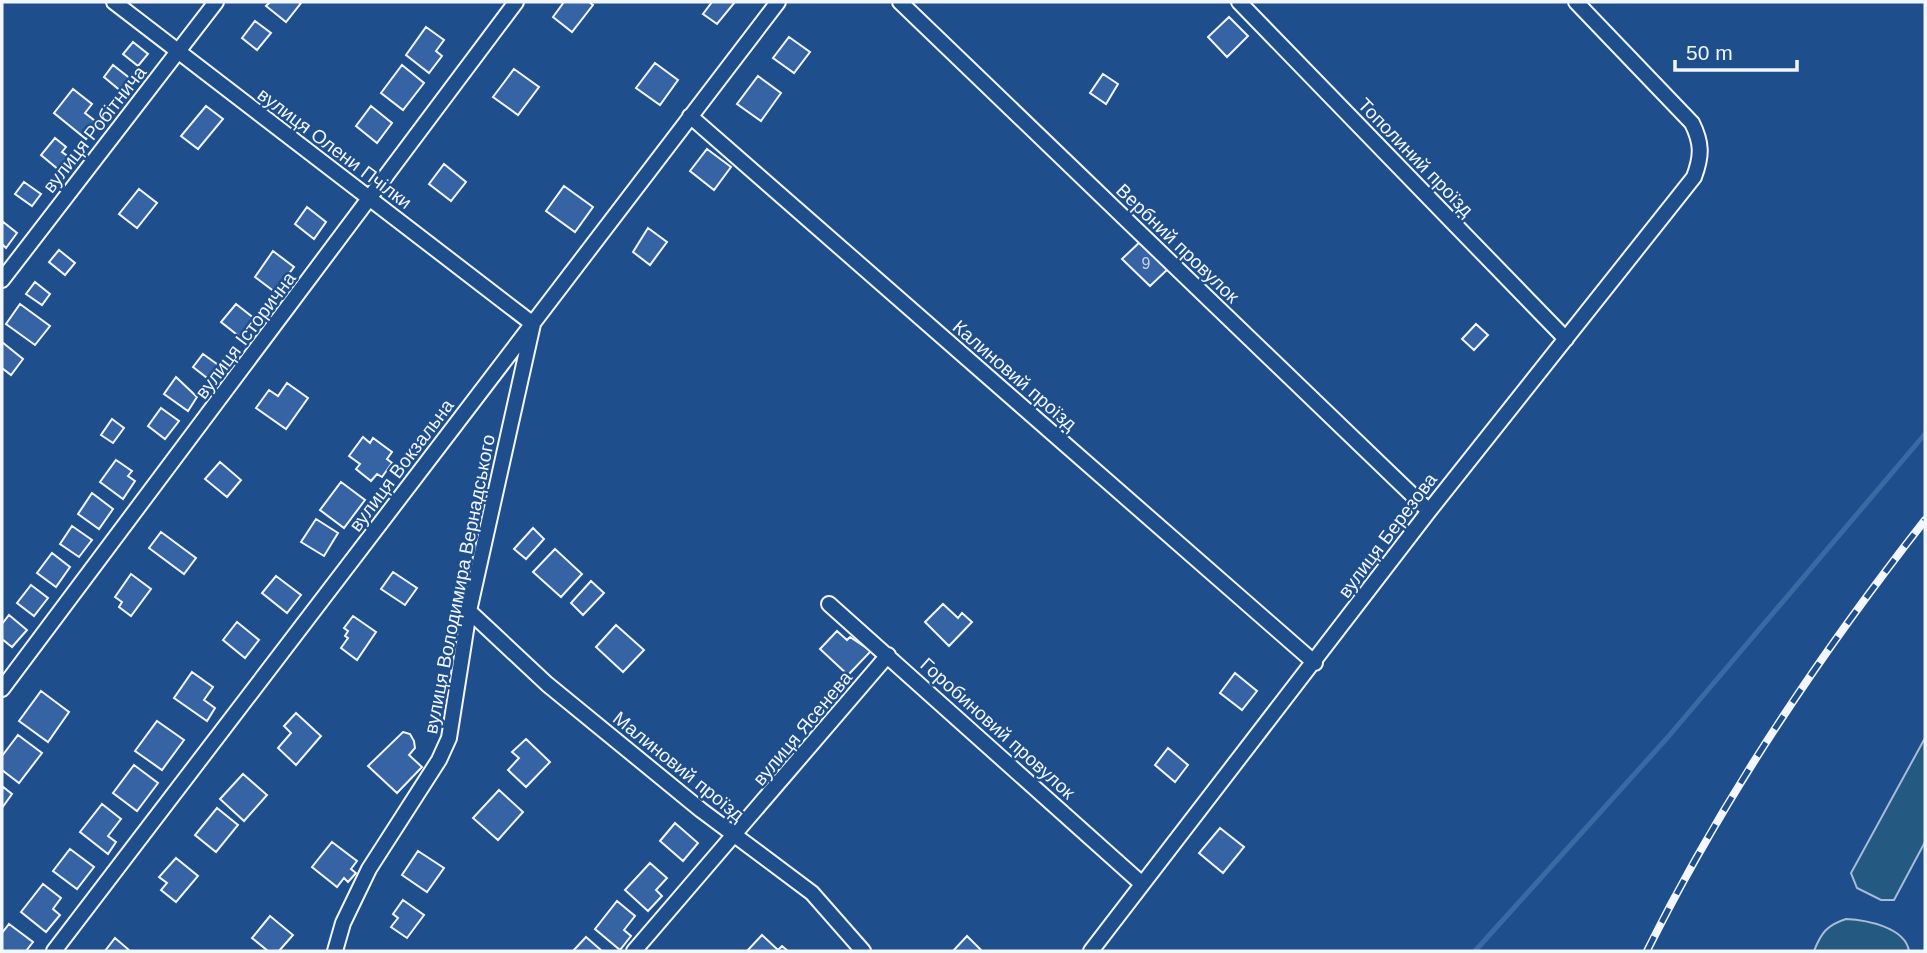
<svg xmlns="http://www.w3.org/2000/svg" width="1927" height="953" font-family="Helvetica,sans-serif">
<style>
.green{fill:#245a82;stroke:#a8bbd7;stroke-width:2}
.lines{fill:none;stroke-linecap:round;stroke-linejoin:round}
.stream{stroke:#3b69a3;stroke-width:5}
.building{fill:#3563a3;stroke:#f2f6ff;stroke-width:2}
.minor-casing{stroke:#f2f6ff;stroke-width:18}
.minor{stroke:#1f4e8c;stroke-width:14}
.rail-casing{stroke:#f2f6ff;stroke-width:8}
.rail{stroke:#1f4e8c;stroke-width:5;stroke-dasharray:16;stroke-linecap:butt}
.labels{text-anchor:middle;stroke-width:5;stroke-linejoin:round;paint-order:stroke}
.number-label{font-size:16px;fill:#c3d1e8}
.street-label{font-size:19px;fill:#f2f6ff;stroke:#1f4e8c}
</style>
<rect width="100%" height="100%" fill="#1f4e8c"/>
<path class="green" d="M1925 738V842L1894 900H1881L1857 888 1851 873Z
M1846 919C1866 920 1905 927 1909 951H1814C1821 933 1827 925 1846 919Z"/>
<g class="lines">
<path class="stream" d="M1475 951 1668 737 1925 434"/>
</g>
<path class="building" d="M270 2H299L301 3 286 22 266 6Z
M564 2H589L593 5 572 32 553 17Z
M712 2H735L717 24 703 14Z
M1229 17 1248 36 1227 57 1208 37Z
M255 21 271 33 257 50 242 38Z
M426 27 444 40 436 51 442 56 429 73 406 55Z
M789 37 810 52 794 73 773 58Z
M133 42 148 54 138 66 123 54Z
M655 63 678 80 660 105 636 88Z
M113 65 132 80 122 92 104 77Z
M402 65 424 83 403 110 381 93Z
M514 69 539 87 518 115 493 97Z
M1103 74 1118 84 1106 104 1090 93Z
M758 76 781 93 761 121 737 104Z
M73 89 92 104 85 113 99 124 86 139 54 113Z
M206 106 223 119 198 149 181 136Z
M371 106 392 123 377 143 356 126Z
M55 138 66 147 62 152 69 157 59 170 41 155Z
M707 149 731 167 714 190 690 171Z
M444 164 466 182 451 201 429 184Z
M24 182 41 194 32 206 15 194Z
M564 186 593 207 575 232 546 211Z
M139 189 157 203 137 228 119 214Z
M307 207 326 222 314 239 295 224Z
M2 221 17 233 6 248 2 244Z
M648 228 667 242 650 265 633 252Z
M1142 240 1170 267 1150 286 1122 259Z
M59 250 75 263 65 275 49 262Z
M273 251 294 267 275 292 255 277Z
M35 282 50 294 42 305 26 294Z
M20 304 50 326 35 345 6 324Z
M236 304 255 319 240 337 221 322Z
M1476 324 1488 335 1474 350 1462 339Z
M2 342 23 359 11 375 2 368Z
M203 354 221 367 211 381 193 367Z
M176 377 197 397 188 411 164 394Z
M287 383 308 398 286 429 256 408 269 390 278 396Z
M161 408 179 421 165 439 148 426Z
M112 419 124 428 113 443 101 435Z
M363 437 370 443 373 438 392 452 387 459 392 463 382 477 377 474 371 481 356 469 360 464 349 456Z
M116 460 132 471 128 476 135 481 123 499 100 482Z
M220 462 241 480 227 497 205 479Z
M341 482 365 500 344 528 320 510Z
M92 493 113 509 99 529 78 514Z
M316 519 338 533 324 556 301 542Z
M72 526 92 540 79 557 60 544Z
M533 528 544 539 526 559 514 549Z
M161 532 196 558 184 574 149 548Z
M555 549 582 574 561 597 533 572Z
M52 553 70 567 56 587 37 573Z
M393 572 417 588 405 605 381 589Z
M131 574 151 589 131 616 119 607 122 602 115 597Z
M276 576 301 595 287 613 262 593Z
M591 581 604 593 583 615 571 603Z
M31 585 48 598 34 616 17 603Z
M943 604 958 618 962 613 972 622 949 646 925 622Z
M9 615 27 630 12 647 2 639V624Z
M353 616 376 632 357 660 341 648 348 638 345 636 348 631 344 628Z
M237 622 259 640 245 658 223 640Z
M616 625 644 650 623 672 596 647Z
M837 631 847 640 850 637 871 651 848 675 820 649Z
M192 672 213 687 204 700 215 708 207 721 174 698Z
M1235 673 1257 691 1242 710 1220 693Z
M41 691 69 712 48 742 19 721Z
M296 713 321 736 296 765 278 748 291 733 284 726Z
M157 721 184 740 162 770 135 751Z
M403 732 410 734 414 741 415 748 409 755 422 767 397 793 368 766Z
M18 735 42 753 19 783 2 770V756Z
M526 739 550 762 526 787 508 770 519 758 512 752Z
M1168 748 1188 765 1175 782 1155 765Z
M134 765 158 783 137 811 113 793Z
M243 774 267 795 244 821 220 799Z
M2 786 12 794 2 808Z
M499 790 523 812 498 840 473 818Z
M102 804 121 819 108 836 116 842 108 854 80 832Z
M217 808 238 825 216 852 195 835Z
M675 823 698 843 683 861 660 841Z
M1220 828 1244 847 1223 873 1199 853Z
M332 842 357 861 351 869 356 873 348 882 344 878 337 887 312 867Z
M70 849 94 867 77 889 53 871Z
M418 851 444 868 427 892 402 875Z
M176 858 198 876 176 902 161 890 167 883 159 877Z
M650 863 667 878 656 890 662 896 648 911 625 890Z
M43 884 61 898 53 909 60 915 46 932 21 912Z
M403 900 424 915 407 938 391 927 398 918 393 914Z
M617 901 635 916 624 930 631 936 620 950 595 929Z
M270 916 293 935 279 951H268L252 938Z
M9 924 33 942 26 951H2V933Z
M762 935 778 950 782 946 788 951H747Z
M967 936 982 951H953Z
M586 937 602 951H573Z
M115 938 129 950 128 951H105Z"/>
<g class="lines">
<g class="minor-casing">
<path id="minor" d="M114 2 533 324 469 611 449 738 439 760 369 869 343 923 335 951
M900 2 1429 511
M1239 2 1566 339
M690 116 1315 663
M2 280 216 2
M829 604 1141 883
M469 611 547 684 701 810 812 893 863 951
M2 689 516 2
M54 951 778 2
M634 951 888 655
M1091 951 1429 511 1694 177C1702 156 1702 143 1692 123L1576 2"/>
</g>
<use href="#minor" class="minor"/>
<g class="rail-casing">
<path id="rail" d="M1647 951C1723 798 1820 654 1925 520"/>
</g>
<use href="#rail" class="rail"/>
</g>
<g class="labels">
<g class="number-label">
<text x="1146" y="269">9</text>
</g>
<g class="street-label">
<text transform="translate(94 129) rotate(-52)" y="7">вулиця Робітнича</text>
<text transform="translate(335 148) rotate(37)" y="7">вулиця Олени Пчілки</text>
<text transform="translate(1416 157) rotate(46)" y="7">Тополиний проїзд</text>
<text transform="translate(1178 243) rotate(44)" y="7">Вербний провулок</text>
<text transform="translate(245 335) rotate(-53)" y="7">вулиця Історична</text>
<text transform="translate(1015 375) rotate(41)" y="7">Калиновий проїзд</text>
<text transform="translate(401 465) rotate(-53)" y="7">вулиця Вокзальна</text>
<text transform="translate(1387 535) rotate(-53)" y="7">вулиця Березова</text>
<text transform="translate(459 584) rotate(-79)" y="7">вулиця Володимира Вернадського</text>
<text transform="translate(802 728) rotate(-50)" y="7">вулиця Ясенева</text>
<text transform="translate(998 728) rotate(42)" y="7">Горобиновий провулок</text>
<text transform="translate(679 766) rotate(39)" y="7">Малиновий проїзд</text>
</g>
</g>
<rect width="1927" height="953" fill="none" stroke="#f2f6ff" stroke-width="7"/>
<path d="M1675 60v10h122v-10" fill="none" stroke="#f2f6ff" stroke-width="3.5"/>
<text x="1686" y="60" font-size="21" fill="#f2f6ff" stroke="#1f4e8c" stroke-width="5" paint-order="stroke">50 m</text>
</svg>
